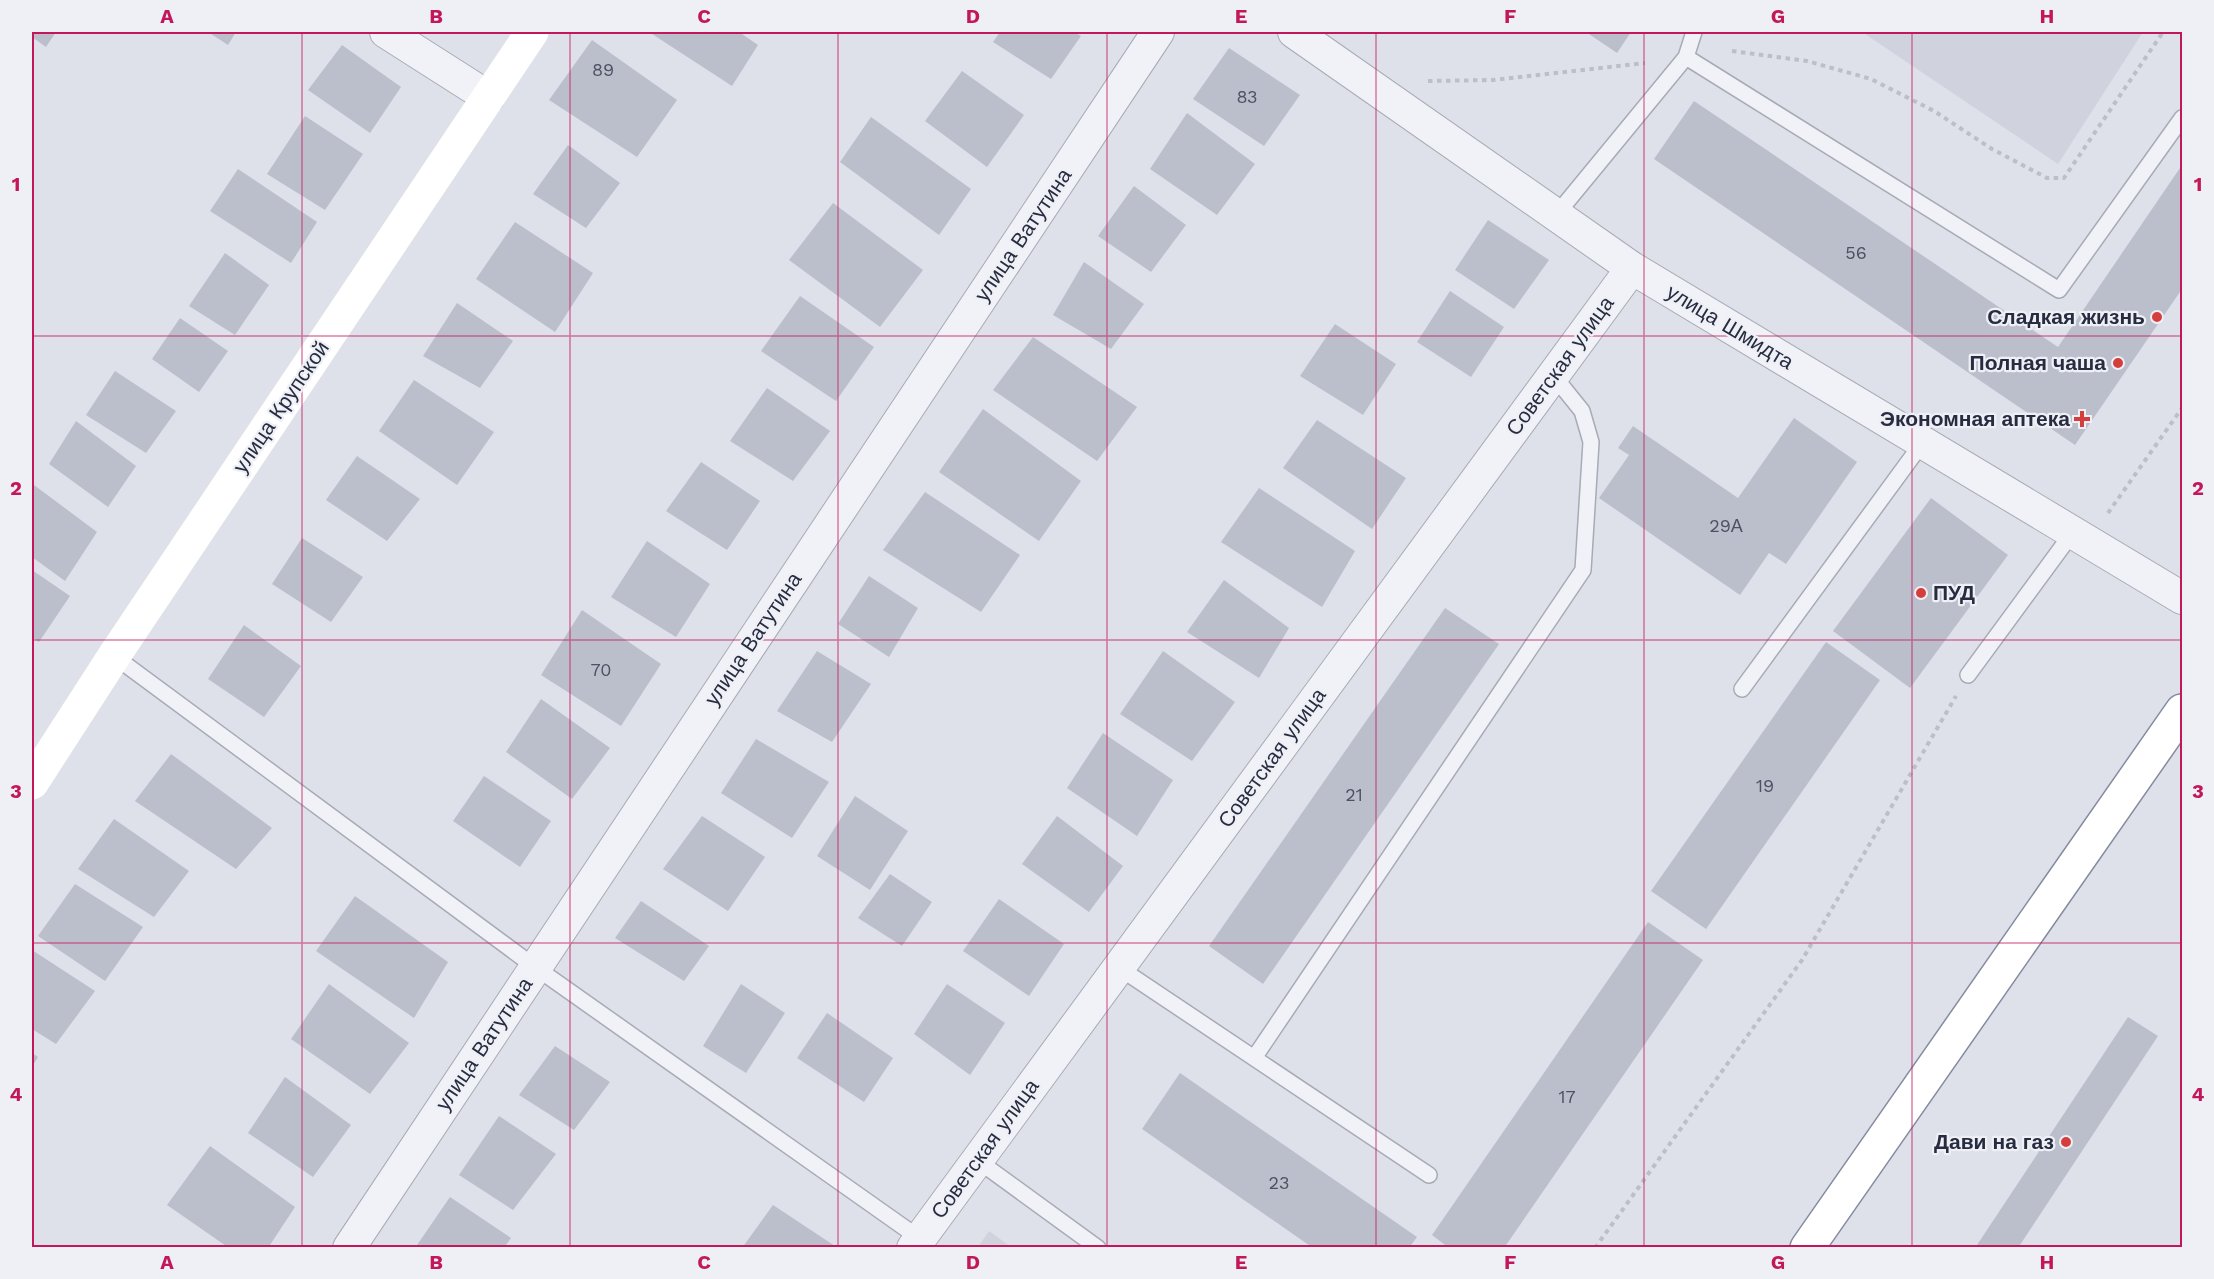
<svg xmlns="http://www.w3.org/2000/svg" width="2214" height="1279" font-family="'Work Sans',sans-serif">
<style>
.built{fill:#d0d3de}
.building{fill:#bbbfcc}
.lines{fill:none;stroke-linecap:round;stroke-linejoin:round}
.service-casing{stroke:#a7abb6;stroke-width:18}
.minor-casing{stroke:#a7abb6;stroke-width:34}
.trunk-casing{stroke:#858ba0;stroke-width:36}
.path{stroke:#bcbfc7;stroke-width:4;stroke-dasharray:4.5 4.5;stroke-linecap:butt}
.service{stroke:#f1f2f7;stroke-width:15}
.minor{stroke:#f1f2f7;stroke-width:32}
.secondary{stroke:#fff;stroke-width:33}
.trunk{stroke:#fff;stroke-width:33}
.grid{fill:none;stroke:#c2185b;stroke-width:1.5;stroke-opacity:0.55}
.poi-dot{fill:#d43f3d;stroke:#eef0f6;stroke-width:2}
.labels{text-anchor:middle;stroke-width:4.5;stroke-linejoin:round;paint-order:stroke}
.number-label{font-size:18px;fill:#4c5163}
.street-label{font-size:21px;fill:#272c40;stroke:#eef0f6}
.poi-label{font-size:21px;font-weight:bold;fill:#272c40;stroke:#eef0f6;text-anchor:end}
.neatline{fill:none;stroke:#c2185b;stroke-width:2}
.grid-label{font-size:20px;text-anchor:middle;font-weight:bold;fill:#c2185b}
</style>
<rect width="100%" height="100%" fill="#dee1e9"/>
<path class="built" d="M1862 32H2143L2058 164Z
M989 1231 1011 1247H978Z"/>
<path class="building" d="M32 32H56L46 47 32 37Z
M208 32H236L228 45Z
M649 32H739L758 45 732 86Z
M1000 32H1074L1081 36 1051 79 993 42Z
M1586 32H1631L1617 53Z
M592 40 677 100 637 157 549 100Z
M342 45 401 87 370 133 308 90Z
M1229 48 1300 95 1264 146 1193 99Z
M962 71 1024 115 987 167 925 121Z
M1694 101 2058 347 2182 165V289L2075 445 1654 159Z
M1187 113 1255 164 1217 215 1150 169Z
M305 116 363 154 325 210 267 174Z
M871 117 971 189 939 235 840 162Z
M568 145 620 183 586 228 533 194Z
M238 169 317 222 291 263 210 211Z
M1134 186 1186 225 1151 272 1098 236Z
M833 203 923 270 880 327 789 260Z
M1488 220 1549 260 1514 309 1455 270Z
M515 222 593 273 555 332 476 279Z
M225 253 269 285 235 335 189 306Z
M1084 262 1144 304 1111 349 1053 315Z
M1450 291 1504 327 1471 377 1417 342Z
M800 296 874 347 836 401 761 351Z
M457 303 513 341 480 388 423 356Z
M180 318 228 351 199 392 152 359Z
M1335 324 1396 364 1363 415 1300 376Z
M1033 337 1137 407 1097 461 993 390Z
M115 371 176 411 146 453 86 415Z
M414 380 494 432 457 485 379 431Z
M767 388 830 431 793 481 730 441Z
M983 409 1081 481 1039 541 939 472Z
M1794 418 1857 462 1786 564 1769 553 1740 595 1599 498 1629 455 1618 448 1633 426 1738 498Z
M1317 420 1406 478 1372 529 1283 468Z
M76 421 136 466 108 507 49 464Z
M357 456 420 499 387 541 326 500Z
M701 462 760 501 727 550 666 511Z
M34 485 97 532 65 581 32 557V489Z
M1259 488 1355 551 1322 607 1221 542Z
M925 492 1020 555 981 612 883 550Z
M1931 498 2008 555 1910 688 1833 631Z
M302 538 363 577 331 622 272 584Z
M647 541 710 584 676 637 611 597Z
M32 570 70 596 39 642 32 637Z
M869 576 918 608 889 657 838 624Z
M1224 580 1289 628 1259 678 1187 632Z
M1445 608 1499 644 1263 984 1209 946Z
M582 610 661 664 621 726 541 675Z
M244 625 301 666 264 717 208 679Z
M1826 642 1880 680 1706 929 1651 891Z
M817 651 871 684 832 742 777 711Z
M1163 651 1235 702 1192 761 1120 714Z
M541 699 610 748 572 799 506 752Z
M1103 733 1173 780 1137 836 1067 788Z
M756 739 829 782 792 838 721 793Z
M171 754 272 828 236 869 135 801Z
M484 776 551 821 520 867 453 821Z
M855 796 908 831 870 890 817 856Z
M702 816 765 857 728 911 663 869Z
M1057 816 1123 866 1089 912 1022 864Z
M114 819 189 871 154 917 78 869Z
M890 874 932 902 902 946 858 918Z
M75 884 143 927 105 981 38 936Z
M355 896 448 962 414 1018 316 951Z
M999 899 1064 944 1029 996 963 951Z
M641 901 709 946 684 981 615 938Z
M1648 922 1703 960 1504 1248H1449L1432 1235Z
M32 950 95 991 56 1044 32 1029Z
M329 984 409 1043 370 1094 291 1039Z
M741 984 785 1013 746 1073 703 1046Z
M947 984 1005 1023 970 1075 914 1034Z
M827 1013 893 1058 864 1102 797 1058Z
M2128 1017 2158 1036 2018 1248H1975Z
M555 1046 610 1082 574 1130 519 1095Z
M32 1053 38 1057 32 1067Z
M1180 1073 1417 1237 1409 1248H1313L1142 1129Z
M285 1077 351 1125 313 1177 248 1133Z
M499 1116 556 1154 513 1210 459 1175Z
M210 1146 295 1207 268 1248H229L167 1205Z
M450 1197 511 1238 504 1248H415Z
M773 1205 838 1248H742Z"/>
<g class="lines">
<g class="service-casing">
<path id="service" d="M1694 32 1686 57 2059 290 2182 118
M1556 215 1686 57
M114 656 535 967 919 1238
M1968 675 2073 532
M1742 689 1923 442
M1118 967 1429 1175
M1254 1058 1583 570 1591 442 1582 411 1553 375
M977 1160 1098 1248"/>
</g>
<g class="minor-casing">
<path id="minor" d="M386 32 488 97
M1294 32 1632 268 2182 598
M349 1248 1158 32
M913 1248 1632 268"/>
</g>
<g class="trunk-casing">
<path id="trunk" d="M1807 1248 2182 711"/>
</g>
<path class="path" d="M1732 51 1807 61 1871 79 1934 111 1992 149 2047 178H2064L2163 32
M1428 81 1493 80 1645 63
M2108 513 2182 408
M1595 1248 1802 960 1956 696"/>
<use href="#service" class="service"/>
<use href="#minor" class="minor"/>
<path class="secondary" d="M32 783 114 656 532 32"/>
<use href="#trunk" class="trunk"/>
</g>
<path class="grid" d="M302 32V1248M570 32V1248M838 32V1248M1107 32V1248M1376 32V1248M1644 32V1248M1912 32V1248M32 336H2182M32 640H2182M32 943H2182"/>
<g class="poi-dot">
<circle cx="2157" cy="317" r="6"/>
<circle cx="2118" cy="363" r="6"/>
<path d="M2079 410h6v6h6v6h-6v6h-6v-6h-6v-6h6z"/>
<circle cx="1921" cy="593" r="6"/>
<circle cx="2066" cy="1142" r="6"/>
</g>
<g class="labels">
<g class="number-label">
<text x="603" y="76">89</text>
<text x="1247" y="103">83</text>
<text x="1856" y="259">56</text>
<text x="1726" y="532">29А</text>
<text x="601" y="676">70</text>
<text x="1765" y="792">19</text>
<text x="1354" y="801">21</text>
<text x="1567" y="1103">17</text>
<text x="1279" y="1189">23</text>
</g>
<g class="street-label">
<text transform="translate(1023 235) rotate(-56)" y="7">улица Ватутина</text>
<text transform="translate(1730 327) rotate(31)" y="7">улица Шмидта</text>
<text transform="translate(1560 366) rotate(-54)" y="7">Советская улица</text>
<text transform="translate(281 407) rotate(-56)" y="7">улица Крупской</text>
<text transform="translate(753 639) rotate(-56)" y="7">улица Ватутина</text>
<text transform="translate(1272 758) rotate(-54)" y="7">Советская улица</text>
<text transform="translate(484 1044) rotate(-56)" y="7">улица Ватутина</text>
<text transform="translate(985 1149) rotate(-54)" y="7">Советская улица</text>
</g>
<g class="poi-label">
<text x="2145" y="324">Сладкая жизнь</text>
<text x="2106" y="370">Полная чаша</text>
<text x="2070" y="426">Экономная аптека</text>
<text x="1933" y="600" text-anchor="start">ПУД</text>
<text x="2054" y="1149">Дави на газ</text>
</g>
</g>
<rect width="2214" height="1279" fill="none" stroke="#eef0f6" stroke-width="66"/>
<rect x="33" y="33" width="2148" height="1213" class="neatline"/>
<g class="grid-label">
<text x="167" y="23">A</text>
<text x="436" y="23">B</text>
<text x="704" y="23">C</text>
<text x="973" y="23">D</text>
<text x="1241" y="23">E</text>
<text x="1510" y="23">F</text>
<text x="1778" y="23">G</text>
<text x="2047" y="23">H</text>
<text x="16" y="191">1</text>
<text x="2198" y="191">1</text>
<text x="16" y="495">2</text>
<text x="2198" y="495">2</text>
<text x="16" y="798">3</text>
<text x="2198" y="798">3</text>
<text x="16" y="1101">4</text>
<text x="2198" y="1101">4</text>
<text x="167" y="1269">A</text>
<text x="436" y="1269">B</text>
<text x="704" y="1269">C</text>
<text x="973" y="1269">D</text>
<text x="1241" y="1269">E</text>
<text x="1510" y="1269">F</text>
<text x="1778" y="1269">G</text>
<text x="2047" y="1269">H</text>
</g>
</svg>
